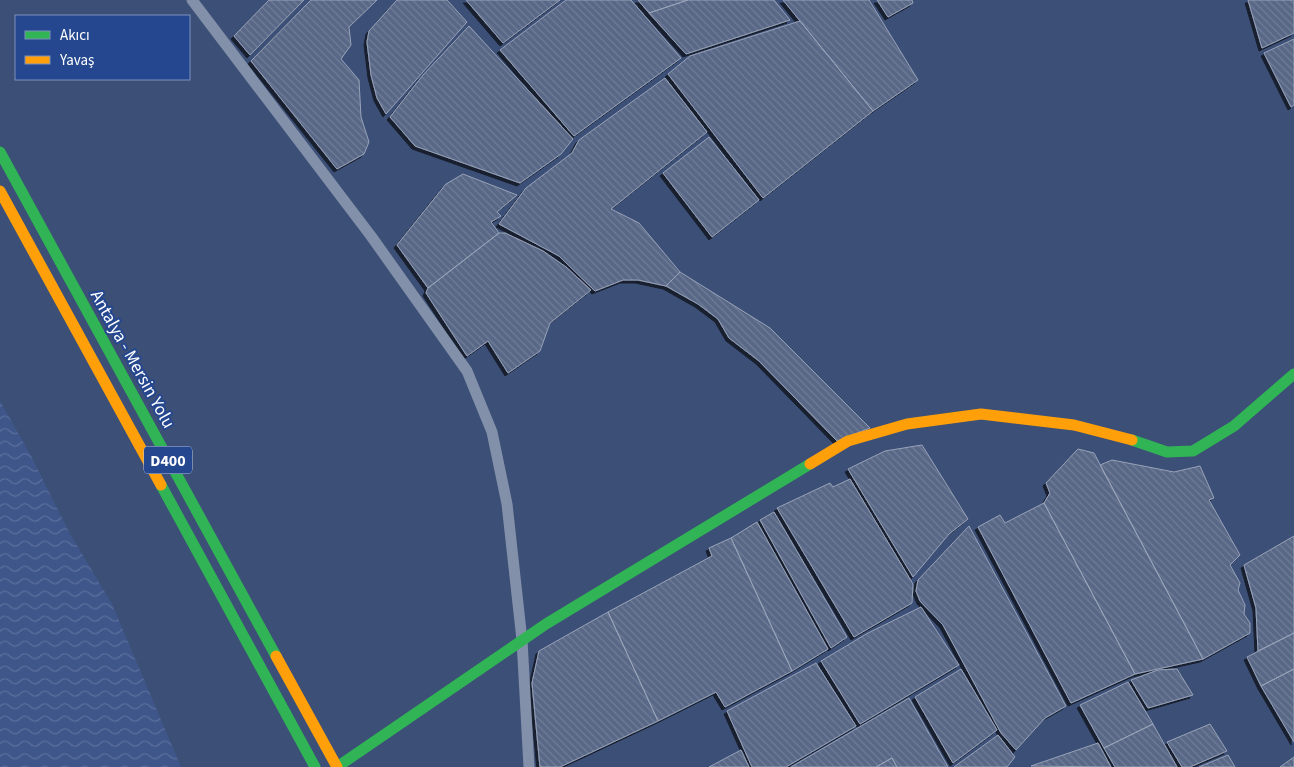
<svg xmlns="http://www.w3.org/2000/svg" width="1294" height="767" font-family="'Source Sans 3',sans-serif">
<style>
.water{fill:url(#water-waves)}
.building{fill:url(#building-back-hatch);stroke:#98a3b9;filter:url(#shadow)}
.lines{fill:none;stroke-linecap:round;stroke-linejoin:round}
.street{stroke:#8390aa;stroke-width:11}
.fast{stroke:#30b455;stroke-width:11}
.slow{stroke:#ff9f0a;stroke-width:11}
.labels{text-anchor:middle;stroke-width:4;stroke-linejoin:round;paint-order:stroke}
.shield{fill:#24478f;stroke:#bdc8dd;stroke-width:1}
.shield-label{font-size:16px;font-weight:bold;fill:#fff}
.street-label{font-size:18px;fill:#fff;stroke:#24478f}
</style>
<defs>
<pattern id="water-waves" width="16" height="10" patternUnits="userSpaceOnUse" patternTransform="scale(1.25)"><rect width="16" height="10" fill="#3e568a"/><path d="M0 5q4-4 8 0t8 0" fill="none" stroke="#5b6f9c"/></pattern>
<pattern id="building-back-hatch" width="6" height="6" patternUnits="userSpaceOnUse" patternTransform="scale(1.25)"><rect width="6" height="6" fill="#586786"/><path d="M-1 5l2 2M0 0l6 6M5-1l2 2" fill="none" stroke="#717e98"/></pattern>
<filter id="shadow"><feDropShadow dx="-3" dy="3" stdDeviation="0" flood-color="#0009"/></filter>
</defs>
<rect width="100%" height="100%" fill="#3c4f76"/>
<path class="water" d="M0 401 31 456 69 532 112 604 181 767H0Z"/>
<path class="building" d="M269 0H304L250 55 234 36Z
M311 0H377L349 27 351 45 341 59 359 80 361 117 369 142 364 154 337 169 251 61Z
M397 0H447L467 22 386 114 377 98 371 75 367 42 369 31Z
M466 0H560L503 43Z
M566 0H631L681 58 574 136 500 50Z
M638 0H688L649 13Z
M688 0H774L790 20 686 54 649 13Z
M783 0H869L918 80 873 111Z
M877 0H912L913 3 888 17Z
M1248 0H1294V33L1262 48Z
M800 21 873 111 763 198 668 74 690 56Z
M469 26 573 139 561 154 520 183 415 146 390 117 423 75Z
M1294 39V105L1291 107 1264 53Z
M665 78 707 132 611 209 639 223 680 272 666 286 638 280H623L595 291 559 256 499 224 526 188 572 153 579 140Z
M709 137 759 200 712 237 663 173Z
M463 174 517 195 497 212 501 216 491 222 499 233 428 288 397 245 446 184Z
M499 233H505L543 251 566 267 591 290 550 323 540 351 508 373 488 341 467 356 426 293 428 288Z
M680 272 770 328 870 428 837 441 759 361 729 338 718 319 698 304 666 286Z
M922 445 968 519 949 534 913 577 848 469 885 451Z
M1078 449 1094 453 1203 659 1135 674 1044 503 1050 493 1046 483Z
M1112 460 1174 472 1200 466 1214 498 1209 500 1240 555 1230 565 1240 583 1238 590 1245 605 1244 614 1250 623V633L1203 659 1100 465Z
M850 479 913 584 912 603 854 637 777 508 830 483 833 487Z
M1044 503 1135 674 1071 703 978 527 1000 515 1005 523Z
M774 512 847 637 831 648 760 520Z
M757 522 828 649 792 671 731 538Z
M969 526 1066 706 1045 718 1016 750 1001 733 943 625 920 601 916 591 918 580Z
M1294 536V633L1258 651 1256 608 1244 565Z
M731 538 792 671 725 707 716 692 658 721 608 612 712 556 709 548Z
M921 607 959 665 860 724 821 661 868 633Z
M608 612 658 721 560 767H540L532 683 539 651Z
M1294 633V669L1261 686 1247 657Z
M816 663 856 726 786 767H752L727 711Z
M961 669 997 730 953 763 915 697Z
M1177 669 1193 695 1148 708 1131 680 1158 670Z
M1294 669V742L1261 686Z
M1128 682 1153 724 1104 748 1080 705Z
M909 698 948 767H897L892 758 876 767H791Z
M1153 724 1177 767H1115L1104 748Z
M1210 724 1227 751 1190 767H1182L1167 742Z
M998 735 1015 757 1007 767H954Z
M1098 743 1111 767 1031 766Z
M741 750 749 767H709Z
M1228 755 1235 767H1199Z
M1294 757V767H1280Z
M892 758 897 767H876Z"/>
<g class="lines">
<path class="street" d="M192 0 371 236 467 371 492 432 507 504 522 640 529 767"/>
<path class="fast" d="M0 152 276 656
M1132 440 1167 452 1193 451 1234 426 1294 374
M161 485 315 767
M337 767 546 624 810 464"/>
<path class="slow" d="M0 191 161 485
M810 464 848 441 907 424 981 414 1074 425 1132 440
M276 656 337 767"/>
</g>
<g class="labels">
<rect class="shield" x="144" y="446.5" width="48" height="27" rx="4"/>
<g class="shield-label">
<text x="168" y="466">D400</text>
</g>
<g class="street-label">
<text transform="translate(133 359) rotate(61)" y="6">Antalya - Mersin Yolu</text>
</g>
</g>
<rect x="15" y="15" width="175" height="65" fill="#24478f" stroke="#7c91bc"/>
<rect x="25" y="31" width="25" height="8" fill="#30b455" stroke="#7c91bc"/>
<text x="60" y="40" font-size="15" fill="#ffffff">Akıcı</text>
<rect x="25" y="56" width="25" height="8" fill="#ff9f0a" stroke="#7c91bc"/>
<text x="60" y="65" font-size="15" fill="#ffffff">Yavaş</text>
</svg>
